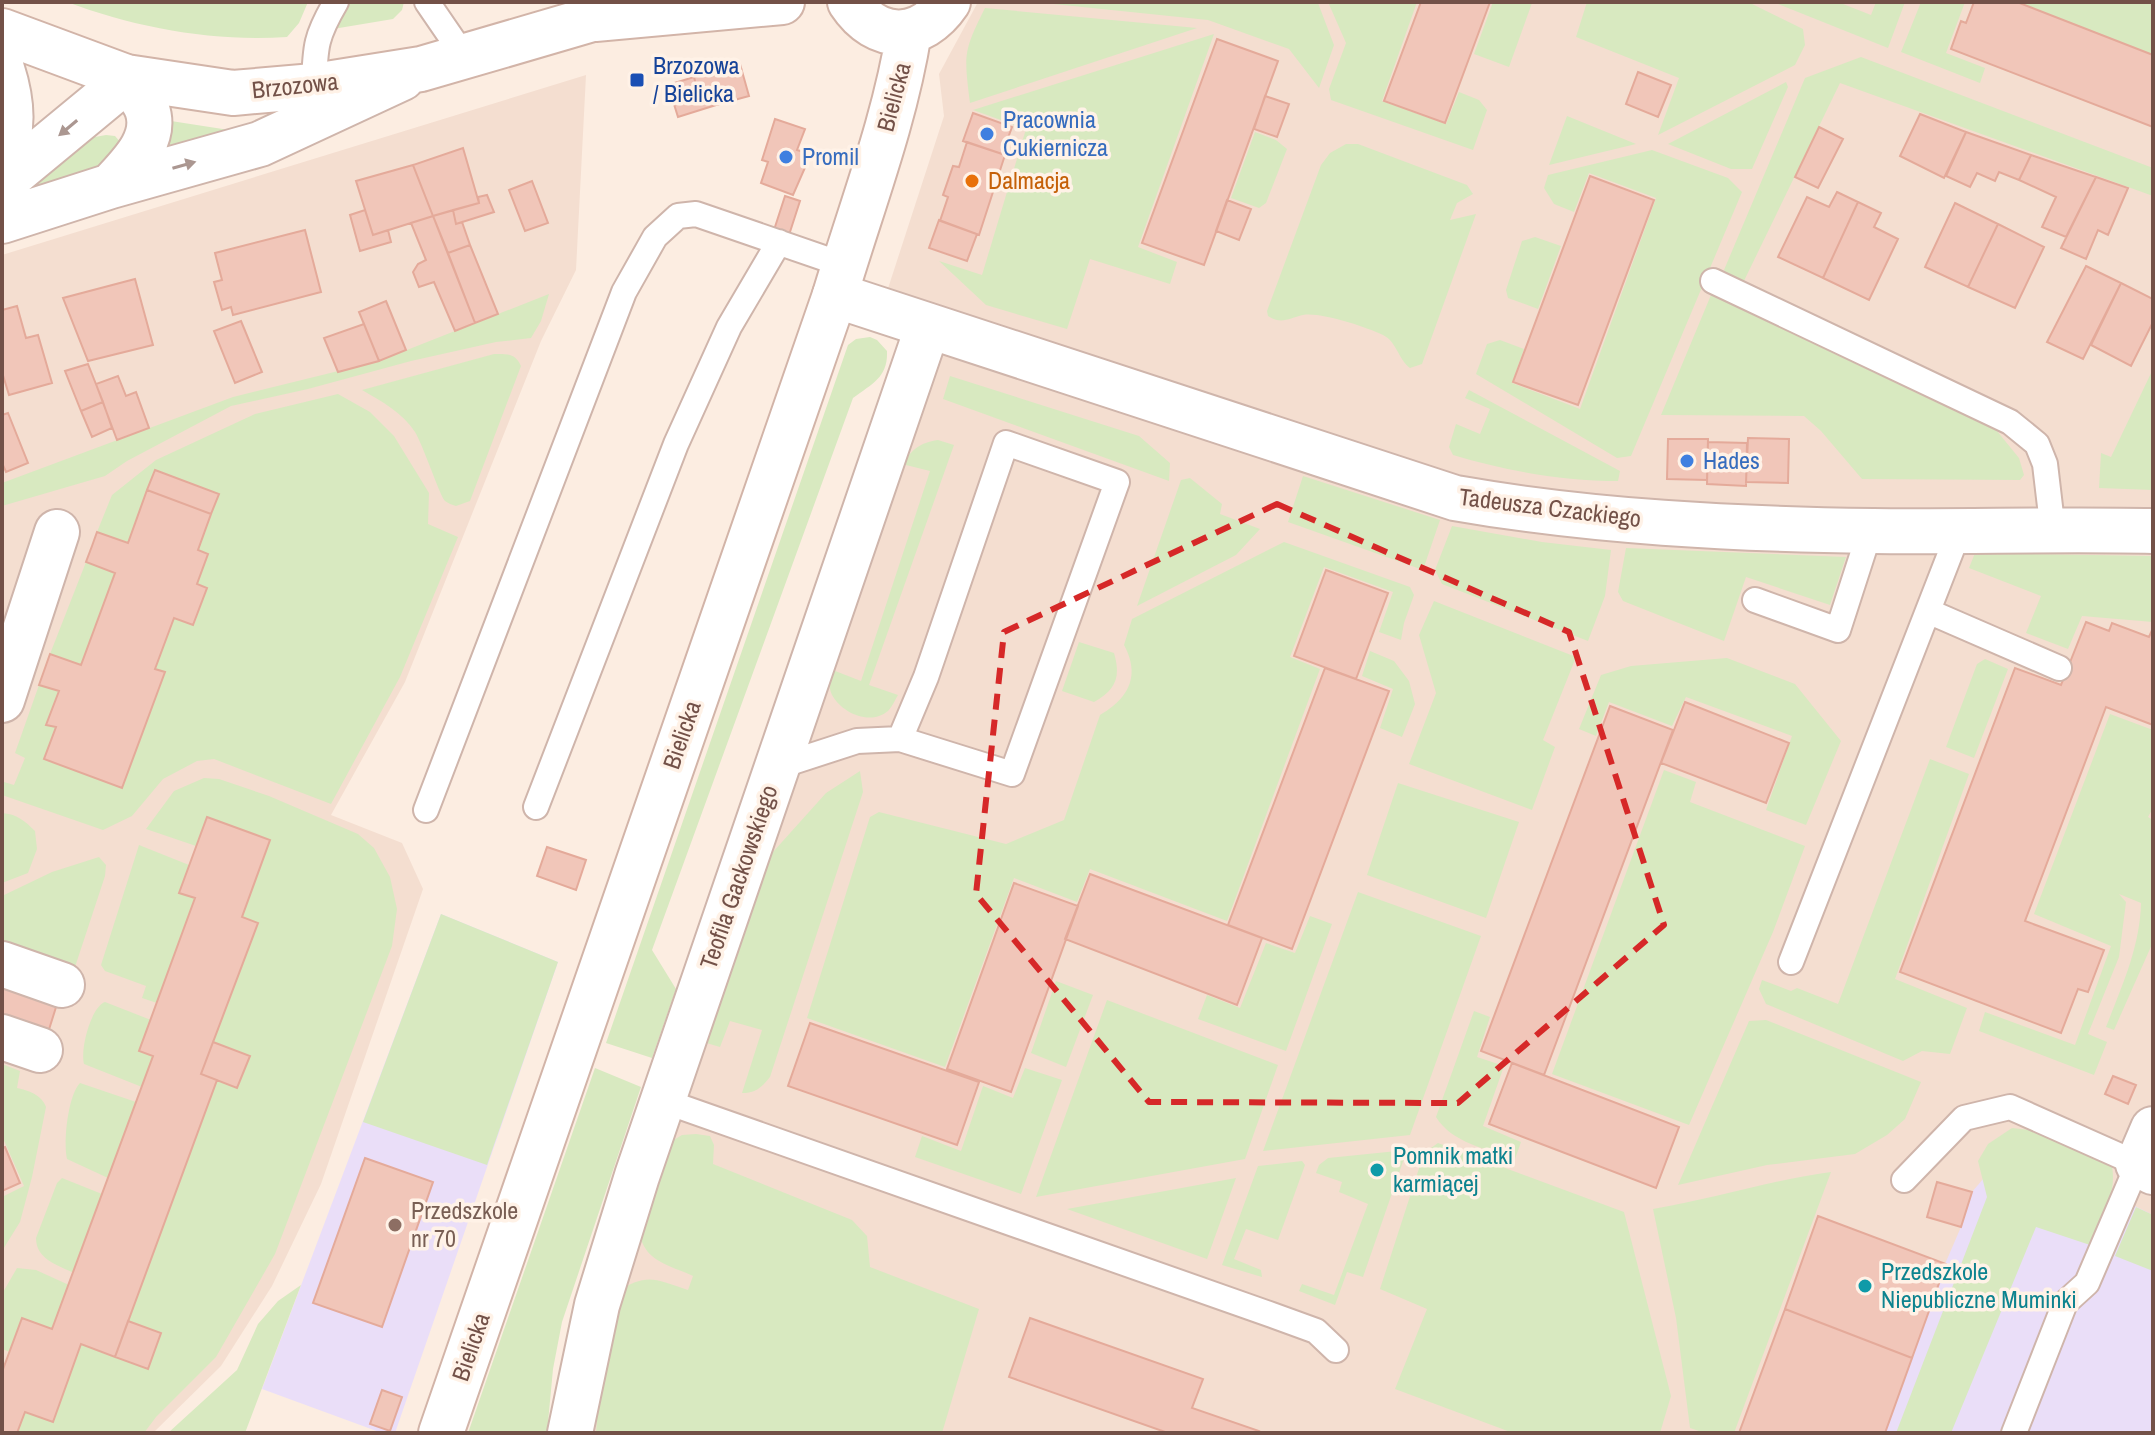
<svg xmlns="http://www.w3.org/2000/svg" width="2155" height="1435" font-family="'Archivo Narrow',sans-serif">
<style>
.residential{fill:#f4ded0}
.education{fill:#eadef8}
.green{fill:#d8e9c0}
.building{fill:#f1c6b9;stroke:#e4aa9a;stroke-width:2}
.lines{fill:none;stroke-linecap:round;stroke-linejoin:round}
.lane-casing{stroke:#cfb5ab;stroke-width:28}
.street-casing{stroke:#cfb5ab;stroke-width:48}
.secondary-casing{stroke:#d2b4a8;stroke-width:48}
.lane{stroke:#fff;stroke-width:24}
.street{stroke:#fff;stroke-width:44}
.secondary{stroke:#fff;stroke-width:44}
.oneway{fill:#ab9791}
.marked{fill:none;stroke:#d62828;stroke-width:6;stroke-dasharray:16 10;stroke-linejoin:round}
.transit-dot{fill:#1a4fb4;stroke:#fff2e7;stroke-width:3}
.shop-dot{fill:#3f7fe0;stroke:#fff2e7;stroke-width:3}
.food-dot{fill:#e8710a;stroke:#fff2e7;stroke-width:3}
.culture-dot{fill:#0f9aa8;stroke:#fff2e7;stroke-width:3}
.education-dot{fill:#8d6e63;stroke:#fff2e7;stroke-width:3}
.labels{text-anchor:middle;stroke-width:7;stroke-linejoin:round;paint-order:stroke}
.transit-label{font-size:24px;fill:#164399;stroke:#fff2e7;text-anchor:start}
.street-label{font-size:24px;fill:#735148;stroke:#fff2e7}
.shop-label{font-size:24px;fill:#366cbe;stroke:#fff2e7;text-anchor:start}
.food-label{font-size:24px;fill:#c56008;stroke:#fff2e7;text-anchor:start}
.culture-label{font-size:24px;fill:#0d838f;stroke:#fff2e7;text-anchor:start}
.education-label{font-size:24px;fill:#785e54;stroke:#fff2e7;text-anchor:start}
</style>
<rect width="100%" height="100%" fill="#fcede1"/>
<path class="residential" d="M978 2H2153V1433H570L928 326 881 310 944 116 939 74Z
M586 75 576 270 541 341 405 682 331 815 402 843 423 889 321 1184 272 1286 221 1366 153 1433H2V255Z"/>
<path class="education" d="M441 914 558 962 395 1433H382L262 1389Z
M2012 1145 2153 1215V1433H1739L1818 1216 1945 1264 1961 1227 1972 1192Z"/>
<path class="green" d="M67 2H308L299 23 287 37C214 42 136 28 67 2Z
M350 2H404L402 10 393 19 333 29 340 13Z
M1034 2 1318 3 1334 45 1319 88 1289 49 1208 20Z
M1328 2H1417L1382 101 1446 124 1459 92 1479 100 1487 110 1473 150 1331 100 1329 89 1346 43Z
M1493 2 1532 3 1509 67 1474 54Z
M1587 2H1748L1803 29 1805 45 1795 65 1658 135 1679 78 1576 37Z
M1773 2H1838L1871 15 1876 2H1905L1888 48Z
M1921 2H1965L1946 53 1985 68 1980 83 1901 52Z
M2017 2H2153V55Z
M985 8 1197 28 970 103C964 54 963 52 985 8Z
M1214 34 1138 247 1177 262 1170 284 1090 259 1067 329 986 305 939 261 982 275 1026 129 973 110Z
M1861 57 2153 168V196L1840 83 1742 285 1728 277 1724 270 1805 78Z
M1786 82 1788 87 1752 169H1731L1668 144Z
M1567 116 1636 144 1549 165Z
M168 121H171L229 130 161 158Z
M1255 132 1276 140 1287 149 1266 203 1259 208 1231 198Z
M106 135 115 136 122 144 105 168 45 190 17 189 84 139Z
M1346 144H1358L1467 185 1473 194 1457 203 1450 220 1476 214 1422 364 1410 368C1398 359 1397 342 1383 335 1366 327 1321 312 1303 315 1289 318 1282 325 1268 316L1267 311 1321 165 1330 153Z
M1652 150 1728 178 1742 192 1631 456 1617 458 1476 374 1487 344 1500 340 1524 349 1512 383 1580 409 1656 198 1589 173 1574 212 1554 204 1544 188 1548 175Z
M1535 237 1561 246 1538 309 1508 298 1506 290 1522 241Z
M549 294 541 321 531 338 496 342 411 361 308 389 231 406 127 461 105 476 2 506V483L233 397 379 361Z
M1711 295 1997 431 2019 458 2024 475 2020 480 1862 479 1821 431 1804 416 1661 415Z
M870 337 877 340 887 351C888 377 873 383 853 398L652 950 676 989 652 1058 606 1043 848 345 856 339Z
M494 354C507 354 515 353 521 366L470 501 456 506C452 505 448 503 445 501 440 496 423 445 415 432 403 413 381 401 362 390Z
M2153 369V490L2099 488 2101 453 2111 457Z
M950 376 1139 436 1170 463 1169 481 943 399Z
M1469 390 1620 471 1618 481C1561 481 1507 471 1453 455L1449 447 1456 424 1480 434 1490 409 1465 398Z
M338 394 370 412 394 436 429 493 428 524 458 537 400 677 331 804 214 759 197 761 163 779 132 816 103 830 2 795 4 782 14 785 25 758 15 753 39 685 59 691 47 724 56 727 44 759 165 672 155 669 174 618 194 625 207 588 197 584 208 555 198 550 219 494 155 470 128 543 97 532 112 495 156 460 255 414Z
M938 440 954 445 869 685 898 695C895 700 892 707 888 711 870 726 842 713 832 695 828 686 829 678 830 669L861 681 930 471 902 464C913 449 919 443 938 440Z
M1303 476 1440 520 1423 570 1288 522Z
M1190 478 1222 504 1220 514 1260 529 1236 555 1137 606 1181 480Z
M1452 526 1542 542 1611 550 1605 596 1588 641 1442 584 1435 570Z
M1284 542 1410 587 1414 595 1404 623 1401 640 1379 632 1393 592 1324 567 1290 657 1320 669 1227 921 1090 869 1077 902 1014 878 945 1067 807 1018 870 817 879 812 1006 844 1064 820 1100 715C1128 699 1141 676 1124 645L1132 619Z
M1626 548 1846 557 1830 605 1746 577 1724 641 1623 601 1618 592Z
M1975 553 2153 556V622L2082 616 2068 649 2026 633 2041 596 1969 568Z
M86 562 115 573 81 665 50 654Z
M1434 601 1576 657 1543 740 1555 747 1532 810 1409 764 1436 693 1419 635Z
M1079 642 1114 653C1121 677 1116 690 1094 702L1062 691Z
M1370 651 1394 661 1409 681 1415 704 1402 737 1380 728 1393 689 1362 676Z
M1727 658 1795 684 1841 741 1806 825 1766 810 1792 736 1686 697 1672 726 1609 702 1596 736 1579 729 1601 675 1631 666Z
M1985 659 2008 669 1974 758 1946 747 1977 664Z
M2110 714 2153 730V808L2148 817 2153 820V942L2114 1030 2106 1027C2122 986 2140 947 2141 903L2119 894 2126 902 2119 957 2088 1034 2107 1042 2094 1075 1979 1031 1985 1012 2075 1045 2111 946 2034 914Z
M1930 759 1969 774 1895 979 1967 1008 1950 1054 1922 1051 1903 1061 1766 1004 1759 989 1762 980 1791 991 1797 988 1838 1004Z
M1664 770 1696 782 1690 802 1805 846 1773 932 1689 1125 1552 1074Z
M860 771 863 792 770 1077C762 1087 756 1093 742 1093L762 1030 730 1021 720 1047 703 1042 764 862 826 793Z
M204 778 219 779 269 796 358 834 374 848 390 877 397 909 392 946 275 1254 216 1357 156 1417 144 1433H17L25 1412 53 1422 81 1344 148 1368 161 1333 128 1321 217 1080 249 1056 213 1042 257 923 242 917 270 840 207 817 196 846 146 829 174 791Z
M1398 783 1519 822 1486 918 1367 875Z
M2 813C17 814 25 821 35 831L37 849 28 873 2 883Z
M139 845 189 865 179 893 195 898 157 1003 142 998 146 986 105 971 101 965Z
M99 857 106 865 105 876 75 967 10 954 2 950V896L52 872Z
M1358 892 1481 936 1410 1135 1263 1151Z
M441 914 558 962 487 1165 363 1122Z
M1310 916 1332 924 1286 1051 1198 1019 1207 995 1240 1008 1266 943 1295 953Z
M1056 981 1093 995 1066 1067 1031 1053Z
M1107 1000 1278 1065 1245 1159 1036 1197Z
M105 1002 151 1020 139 1051 153 1056 142 1087 84 1064C80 1049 91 1007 105 1002Z
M1474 1011 1490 1017 1477 1057 1504 1066 1483 1126 1521 1142 1515 1159C1487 1149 1452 1143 1436 1117Z
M1766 1020 1921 1082 1905 1119 1887 1135 1855 1154 1767 1165 1678 1185 1749 1021Z
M2 1064 20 1071 17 1088C28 1090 42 1095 46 1107L32 1177 20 1222 2 1251V1197L24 1186 2 1136Z
M595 1068 641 1087 562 1322 553 1369 547 1433H468Z
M1025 1068 1062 1080 1021 1194 915 1157 922 1136 961 1151 983 1086 1013 1098Z
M80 1083 136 1102 108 1178 67 1159C63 1143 68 1095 80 1083Z
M2012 1128 2039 1131 2111 1162C2119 1192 2101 1219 2090 1245L2036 1227 1951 1433H1896L1987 1197 1978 1161 1988 1144Z
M696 1134 710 1136 714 1145 713 1164 852 1220 867 1236 870 1267 979 1309 942 1433H596L603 1332 614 1293C648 1273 652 1278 688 1290L693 1276C667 1264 641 1261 639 1227L672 1141 682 1135Z
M1438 1143 1624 1212 1671 1396 1660 1433H1513L1395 1389 1427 1309 1380 1289 1424 1153Z
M1407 1150 1363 1277 1347 1272 1335 1305 1299 1291 1302 1284 1334 1295 1368 1204 1339 1192 1342 1182 1316 1173 1319 1165 1328 1158Z
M1302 1161 1305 1165 1278 1240 1246 1229 1234 1259 1261 1270 1262 1277 1222 1265 1258 1166Z
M1831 1172 1734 1433H1705L1690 1428 1676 1318 1653 1209C1713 1199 1771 1180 1831 1172Z
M62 1178 102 1194 74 1273C57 1265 36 1259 36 1238L57 1183Z
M1236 1178 1207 1259 1067 1209Z
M2136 1207 2153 1215V1271L2115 1256Z
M17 1268 36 1270 69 1285 52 1329 10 1352 2 1349V1294Z
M301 1285 245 1433H168L237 1370 258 1324 278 1301Z"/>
<path class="building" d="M1421 2H1490L1445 123 1384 101Z
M1974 2H2017L2153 55V127L1951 49 1961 21 1966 23Z
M1217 39 1278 61 1204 265 1142 243Z
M740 64 749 96 716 105 711 89 698 93 694 77Z
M1638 72 1671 85 1658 117 1626 104Z
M694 77 698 93 711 89 716 105 678 117 668 85Z
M1265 96 1289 104 1277 137 1254 129Z
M973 113 1012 127 1002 154 963 141Z
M1920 114 1966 132 1944 178 1900 156Z
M775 119 805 129 797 150 811 154 793 195 761 183 768 162 762 160Z
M1819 127 1843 139 1818 188 1795 177Z
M1966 132 2031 155 2019 180 1999 172 1995 181 1977 173 1970 187 1946 176Z
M967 142 1005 155 979 235 940 221 948 197 943 195 953 166 959 167Z
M463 148 479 203 433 216 413 165Z
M2031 155 2096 177 2066 237 2042 227 2056 197 2019 180Z
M413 165 433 216 373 235 356 181Z
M1590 176 1654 200 1578 405 1513 382Z
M2096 177 2128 188 2108 235 2098 230 2086 259 2061 248Z
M532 181 548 223 525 231 509 190Z
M1837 192 1858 202 1823 278 1778 257 1807 197 1829 207Z
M487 195 494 212 456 224 453 210 479 203 478 197Z
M785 196 800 201 789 235 774 230Z
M1227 200 1251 209 1239 240 1216 231Z
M1858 202 1881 213 1874 227 1898 239 1869 300 1823 278Z
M1955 203 1998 224 1968 287 1925 267Z
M365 210 373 235 388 230 391 242 360 251 350 215Z
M453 210 456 224 462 222 470 245 448 253 433 216Z
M433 216 475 323 455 331 434 282 419 287 413 272 418 264 426 260 411 223Z
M939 220 977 234 967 261 929 248Z
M1998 224 2044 247 2015 308 1968 287Z
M305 230 321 292 233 315 231 307 222 310 214 282 222 280 215 253Z
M470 245 498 314 475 323 448 253Z
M2086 266 2121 283 2083 359 2047 342Z
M135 279 153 345 88 361 63 298Z
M2121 283 2153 299V322L2131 366 2091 345Z
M386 301 406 350 379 361 359 312Z
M17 306 26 338 38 335 52 383 9 395 2 372V310Z
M241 321 262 372 235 383 214 331Z
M364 324 379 361 338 372 324 338Z
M88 364 103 402 81 411 65 371Z
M118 376 126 396 136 392 149 428 117 440 96 384Z
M103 402 112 428 92 437 81 411Z
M8 413 28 463 6 472 2 463V415Z
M1748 438 1789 439 1788 483 1746 482Z
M1668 439H1708L1707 480 1667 479Z
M1708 442 1747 443 1746 486 1707 484Z
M155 470 219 494 211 514 147 490Z
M147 490 211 514 198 550 208 554 197 584 207 588 193 625 174 618 155 669 165 672 122 788 44 759 56 727 46 725 59 691 39 685 50 654 81 665 115 573 86 562 92 546 97 532 128 543Z
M1326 570 1388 593 1356 679 1294 656Z
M2086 622 2109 631 2112 623 2149 637 2153 628V725L2106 707 2025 921 2104 950 2088 992 2078 989 2061 1033 1900 972 2015 668 2061 685Z
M1325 668 1389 691 1292 949 1228 925Z
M1685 702 1789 743 1766 803 1661 763Z
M1610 706 1673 730 1544 1075 1481 1051Z
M207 817 270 840 242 917 258 923 201 1074 217 1080 115 1357 81 1344 53 1422 25 1412 17 1433H2V1372L22 1318 52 1329 153 1056 139 1051 195 898 179 893Z
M547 847 586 860 576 890 537 876Z
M1090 874 1262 938 1237 1005 1065 939Z
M1014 883 1078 906 1011 1092 947 1069Z
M2 986 57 1004 46 1039 2 1025Z
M810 1023 979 1082 957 1145 788 1086Z
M213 1042 250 1056 237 1088 201 1074Z
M1512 1063 1679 1127 1656 1188 1489 1124Z
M2113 1076 2136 1085 2128 1104 2105 1094Z
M5 1147 20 1183 2 1191V1148Z
M365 1158 433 1182 382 1327 313 1303Z
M1937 1182 1972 1192 1961 1227 1927 1217Z
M1818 1216 1946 1264 1912 1358 1785 1309Z
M1785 1309 1912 1358 1885 1433H1739Z
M1030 1318 1203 1379 1192 1408 1259 1431 1258 1433H1168L1009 1377Z
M128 1321 161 1333 148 1369 115 1357Z
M382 1390 402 1397 390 1431 370 1424Z"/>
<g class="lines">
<g class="lane-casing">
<path id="lane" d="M427 2 464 56
M314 86C315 46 316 36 336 2
M1713 281 2010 422 2037 444 2045 464 2053 532
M1755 600 1838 630 1870 531
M1930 612 2059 668
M777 767 857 741 900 739 926 677 1006 443 1117 482 1012 774 900 739
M536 807 676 444 729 327 779 242
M426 810 624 292 655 237 678 216 696 214 844 265
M1791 962 1959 531
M664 1101 1272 1315 1316 1331 1336 1350
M1904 1180 1964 1118 2010 1107 2138 1164 2087 1283 2065 1303 2014 1433"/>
</g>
<g class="street-casing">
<path id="street" d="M2 69C11 97 16 128 2 154
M2 183 117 88 126 77C133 87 143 98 147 109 158 140 129 166 111 186
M2 221 111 186 260 144 402 78
M835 295 1455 498C1592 522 1734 529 1873 531 1966 532 2060 529 2153 531
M2 700 57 532
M2 964 62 985
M2 1037 40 1050
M2153 1129 2138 1164 2153 1172
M570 1433 597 1305 637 1176 928 326"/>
</g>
<g class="secondary-casing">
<path id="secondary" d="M850 2C877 43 921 42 948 2
M595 19 782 2
M2 31 126 77 233 93 314 86 421 69 589 20 627 2
M441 1433 835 295C861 208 895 121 909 32"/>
</g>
<use href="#lane" class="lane"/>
<use href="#street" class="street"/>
<use href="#secondary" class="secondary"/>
</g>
<defs><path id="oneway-solid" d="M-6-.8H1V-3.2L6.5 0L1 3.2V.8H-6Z" transform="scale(2)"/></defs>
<g class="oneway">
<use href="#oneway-solid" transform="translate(68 128) rotate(140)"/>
<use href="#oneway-solid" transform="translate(184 165) rotate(-16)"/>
</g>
<path class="marked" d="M1277 504 1569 632 1664 925 1458 1103 1149 1102 976 894 1004 632Z"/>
<rect class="transit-dot" x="629" y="72" width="16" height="16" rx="4"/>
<g class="shop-dot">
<circle cx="987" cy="134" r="8"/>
<circle cx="786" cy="157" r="8"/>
<circle cx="1687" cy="461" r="8"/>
</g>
<circle class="food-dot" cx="972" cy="181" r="8"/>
<g class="culture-dot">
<circle cx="1377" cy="1170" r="8"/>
<circle cx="1865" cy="1286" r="8"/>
</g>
<circle class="education-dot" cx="395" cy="1225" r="8"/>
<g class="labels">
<g class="transit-label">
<text x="653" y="74">Brzozowa<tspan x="653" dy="28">/ Bielicka</tspan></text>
</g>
<g class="street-label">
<text transform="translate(295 86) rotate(-6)" y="8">Brzozowa</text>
<text transform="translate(894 97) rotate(-75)" y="8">Bielicka</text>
<text transform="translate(1550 508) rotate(7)" y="8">Tadeusza Czackiego</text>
<text transform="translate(682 735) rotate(-71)" y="8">Bielicka</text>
<text transform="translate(739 877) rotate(-71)" y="8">Teofila Gackowskiego</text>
<text transform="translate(471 1347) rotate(-71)" y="8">Bielicka</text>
</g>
<g class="shop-label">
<text x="1003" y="128">Pracownia<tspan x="1003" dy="28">Cukiernicza</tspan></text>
<text x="802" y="165">Promil</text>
<text x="1703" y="469">Hades</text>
</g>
<g class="food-label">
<text x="988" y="189">Dalmacja</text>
</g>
<g class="culture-label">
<text x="1393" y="1164">Pomnik matki<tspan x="1393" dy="28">karmiącej</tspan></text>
<text x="1881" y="1280">Przedszkole<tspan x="1881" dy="28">Niepubliczne Muminki</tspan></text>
</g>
<g class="education-label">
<text x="411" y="1219">Przedszkole<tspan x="411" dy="28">nr 70</tspan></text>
</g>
</g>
<rect width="2155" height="1435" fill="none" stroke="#735148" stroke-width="8"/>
</svg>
